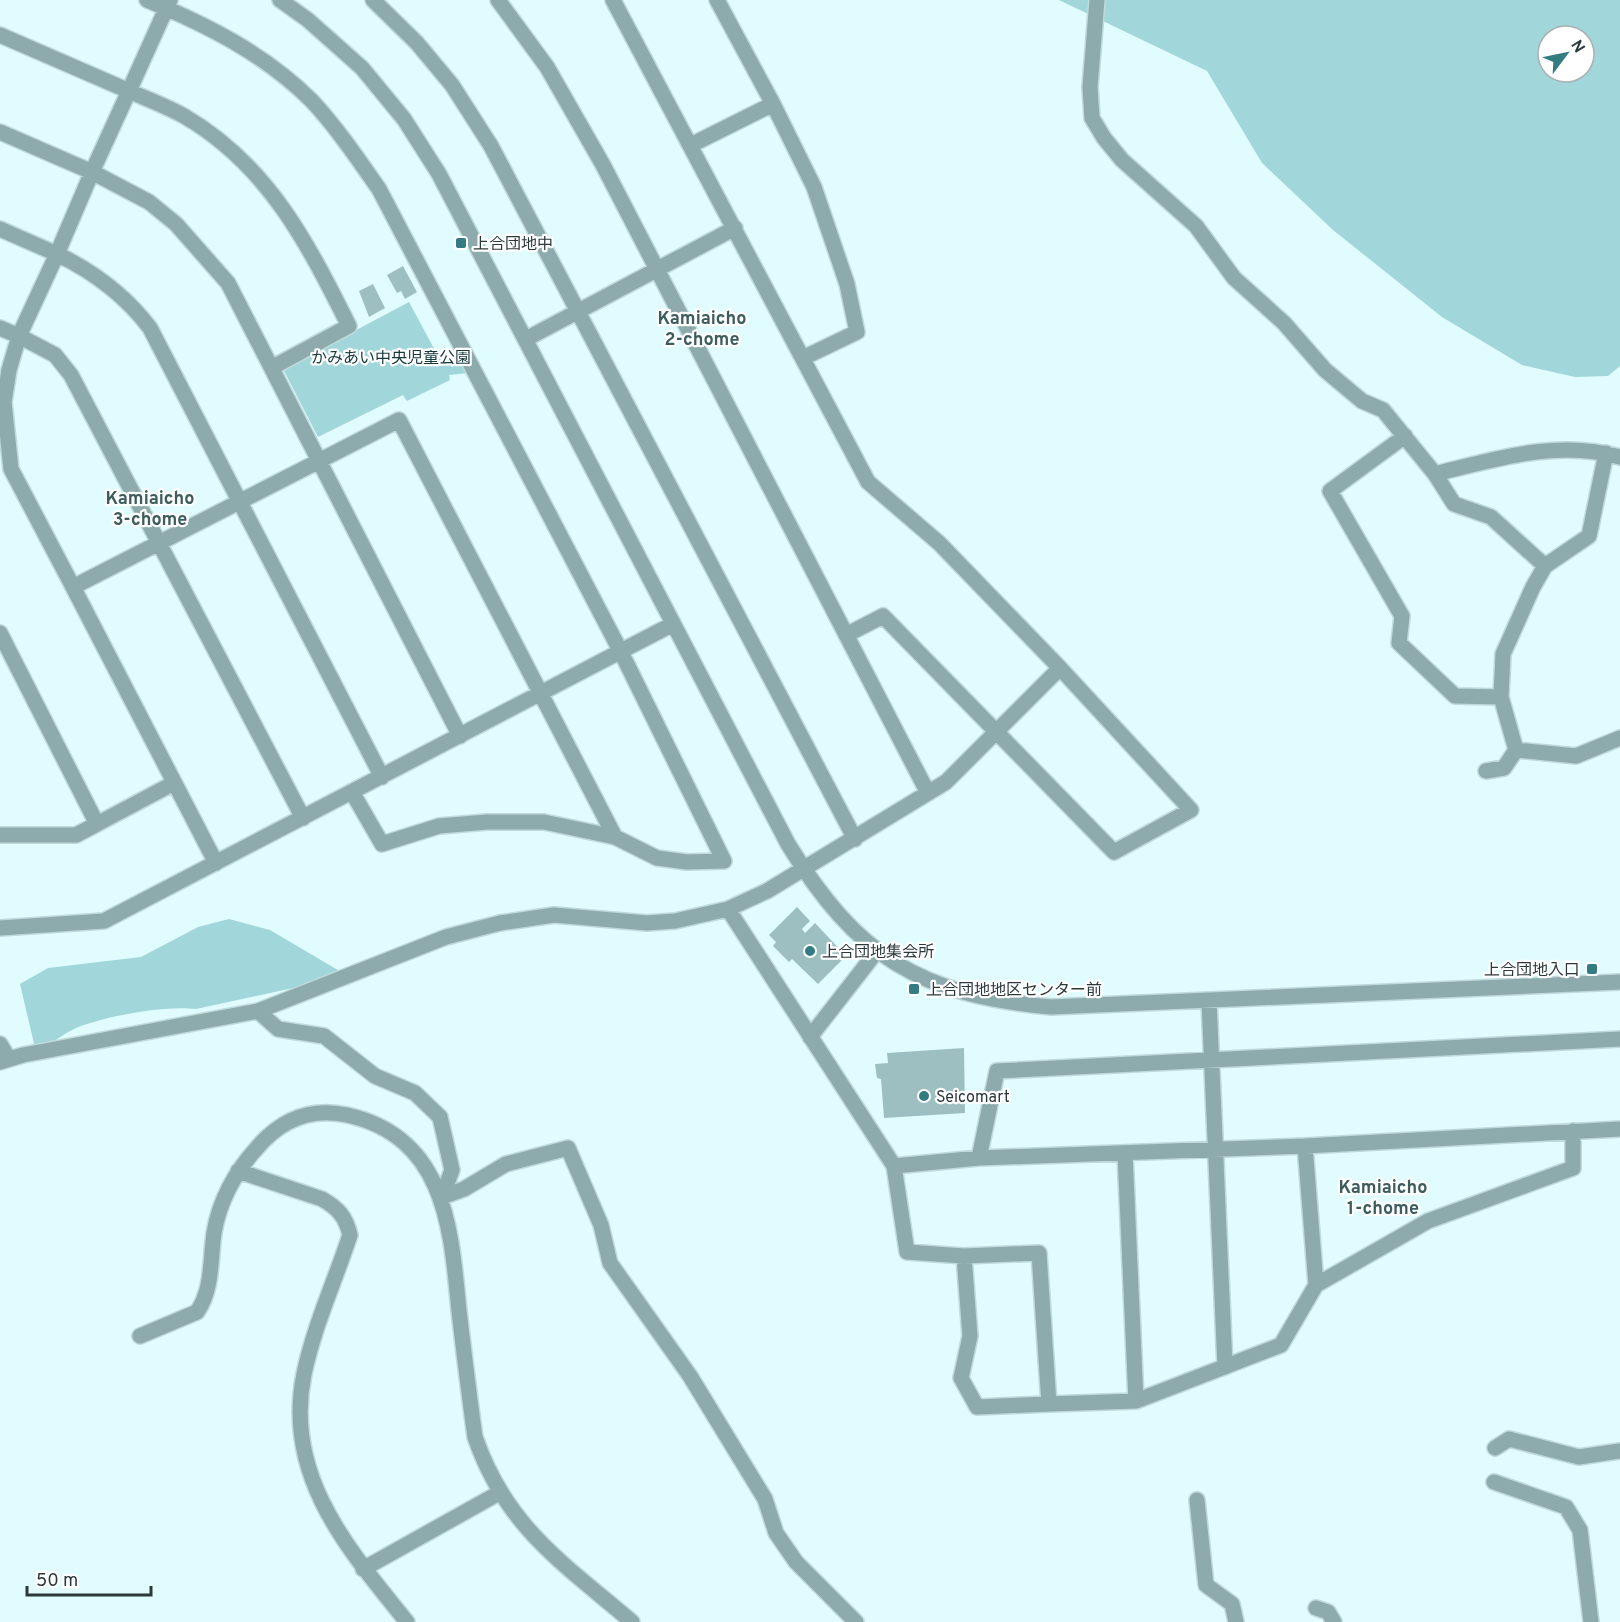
<svg xmlns="http://www.w3.org/2000/svg" width="1620" height="1622" font-family="Overpass,'Noto Sans JP',sans-serif">
<style>
.green{fill:#a1d6db;fill-rule:evenodd}
.building{fill:#9ebfc2}
.lines{fill:none;stroke-linecap:round;stroke-linejoin:round}
.minor-casing{stroke:#c0d9db;stroke-width:18}
.minor{stroke:#8daaac;stroke-width:15}
.poi-dot{fill:#337c82;stroke:#fff;stroke-width:2}
.labels{text-anchor:middle;stroke-width:4.5;stroke-linejoin:round;paint-order:stroke}
.poi-label{font-size:16px;fill:#2c393b;stroke:#fff;text-anchor:start}
.park-label{font-size:16px;fill:#173a3d;stroke:#fff}
.neighbourhood-label{font-size:18px;font-weight:bold;fill:#3d5c5e;stroke:#fff}
</style>
<rect width="100%" height="100%" fill="#e0fcfe"/>
<path class="green" d="M1059 0H1620V366L1608 376 1575 377 1522 365 1442 317 1333 230 1262 163 1207 71ZM1548 36H1584V72H1548Z
M409 302 438 356 445 364 465 366 469 373 449 375 450 380 407 401 403 395 318 437 283 369Z
M229 919 270 930 348 976 196 1009C165 1005 105 1016 76 1028 63 1034 49 1045 36 1052L20 984 48 968 141 957 198 927Z"/>
<path class="building" d="M403 266 417 292 405 299 401 291 397 293 387 275Z
M373 284 385 308 369 317 359 291Z
M797 907 810 921 802 929 805 933 815 923 846 956 818 984 792 959 789 962 773 946 776 942 769 935Z
M964 1048 965 1113 884 1118 881 1079 877 1078 875 1064 888 1063 887 1053Z"/>
<g class="lines">
<g class="minor-casing">
<path id="minor" d="M147 0C207 25 265 54 312 101 337 128 358 159 379 189L621 652 724 861 687 862 657 858 615 837 399 420 73 587 216 863
M170 0 129 91C147 99 166 106 184 116 268 165 307 242 349 326L273 367
M280 0 308 20 362 68 404 119 439 174 788 844C857 957 920 995 1051 1007L1620 982
M373 0 417 43 452 85 491 146 855 839
M498 0 547 67 603 165 928 793
M613 0 868 482 939 543 1060 668 1191 810 1114 852 883 616 846 635
M1097 0 1090 87 1092 118 1104 138 1122 160 1196 226 1234 278 1284 323 1325 370 1362 401 1383 410 1435 474C1496 459 1558 439 1620 457
M0 35 129 91 92 172 0 132
M773 104 814 187 847 284 857 332 803 358
M691 145 773 104 717 0
M0 229 57 254 19 336 0 328
M526 339 735 228
M1405 436 1330 491 1402 616 1399 643 1455 696 1501 697 1503 654 1533 587 1545 566 1589 536 1606 453
M1435 474 1454 504 1491 517 1545 566
M73 587 11 469 4 402 9 370 19 336 55 355 71 375 303 818
M0 633 97 824 174 783
M1516 750 1576 756 1620 738
M1486 771 1504 768 1516 750 1501 697
M382 777 150 328C125 295 94 272 57 254L92 172 149 202 176 224 228 283 460 736
M352 792 382 844 439 826 487 822H544L615 837
M0 835H76L97 824
M728 909 894 1166 979 1158 1305 1146 1620 1129
M0 928 104 921 673 624
M1209 1001 1225 1367
M258 1011 278 1029 324 1036 375 1076 415 1093 440 1117 452 1170 442 1197
M810 1037 877 951
M0 1044 9 1059
M0 1062 23 1055 258 1011 446 937 500 923 554 915 647 923 675 921 728 909 767 891 946 782 1060 668
M1305 1146 1316 1285
M1125 1153 1136 1401
M979 1158 997 1071 1620 1039
M894 1166 907 1252 964 1256 1039 1253 1049 1404 1136 1401 1281 1345 1316 1285 1428 1221 1573 1168V1131
M238 1171 322 1199C338 1208 346 1217 350 1235 335 1281 314 1326 304 1374 283 1476 349 1550 407 1622
M442 1197 464 1189 506 1164 568 1148 601 1225 610 1263 690 1376 765 1499 776 1533 796 1562 856 1622
M964 1256 970 1336 961 1378 977 1407 1049 1404
M140 1336 197 1312C213 1289 210 1260 214 1233 219 1202 235 1172 256 1149 280 1120 310 1107 347 1115 446 1137 451 1229 459 1311 464 1353 469 1395 475 1437 506 1527 563 1563 632 1622
M1495 1448 1509 1439 1579 1457 1620 1451
M1494 1482 1566 1507 1580 1530 1591 1622
M1197 1500 1206 1585 1232 1604 1236 1622
M363 1569 499 1493
M1316 1608 1328 1612 1334 1622"/>
</g>
<use href="#minor" class="minor"/>
</g>
<g class="poi-dot">
<rect x="455" y="237" width="12" height="12" rx="3"/>
<circle cx="810" cy="951" r="6"/>
<rect x="1586" y="963" width="12" height="12" rx="3"/>
<rect x="908" y="983" width="12" height="12" rx="3"/>
<circle cx="924" cy="1096" r="6"/>
</g>
<g class="labels">
<g class="poi-label">
<text x="473" y="249">上合団地中</text>
<text x="822" y="957">上合団地集会所</text>
<text x="1580" y="975" text-anchor="end">上合団地入口</text>
<text x="926" y="995">上合団地地区センター前</text>
<text x="936" y="1102">Seicomart</text>
</g>
<g class="park-label">
<text x="391" y="363">かみあい中央児童公園</text>
</g>
<g class="neighbourhood-label">
<text x="702" y="324">Kamiaicho<tspan x="702" dy="21">2-chome</tspan></text>
<text x="150" y="504">Kamiaicho<tspan x="150" dy="21">3-chome</tspan></text>
<text x="1383" y="1193">Kamiaicho<tspan x="1383" dy="21">1-chome</tspan></text>
</g>
</g>
<g transform="translate(1566 54) rotate(58)"><circle r="28" fill="#ffffff" stroke="#abb0b1" stroke-width="1.5"/>
<path d="M0-4.5L10 22L0 15L-10 22Z" fill="#337c82"/>
<text y="-9" font-size="16" font-weight="bold" text-anchor="middle" fill="#2c393b">N</text>
</g>
<path d="M27 1586v9h124v-9" fill="none" stroke="#2c393b" stroke-width="3"/>
<text x="36" y="1586" font-size="18" fill="#2c393b" stroke="#ffffff" stroke-width="4.5" paint-order="stroke">50 m</text>
</svg>
